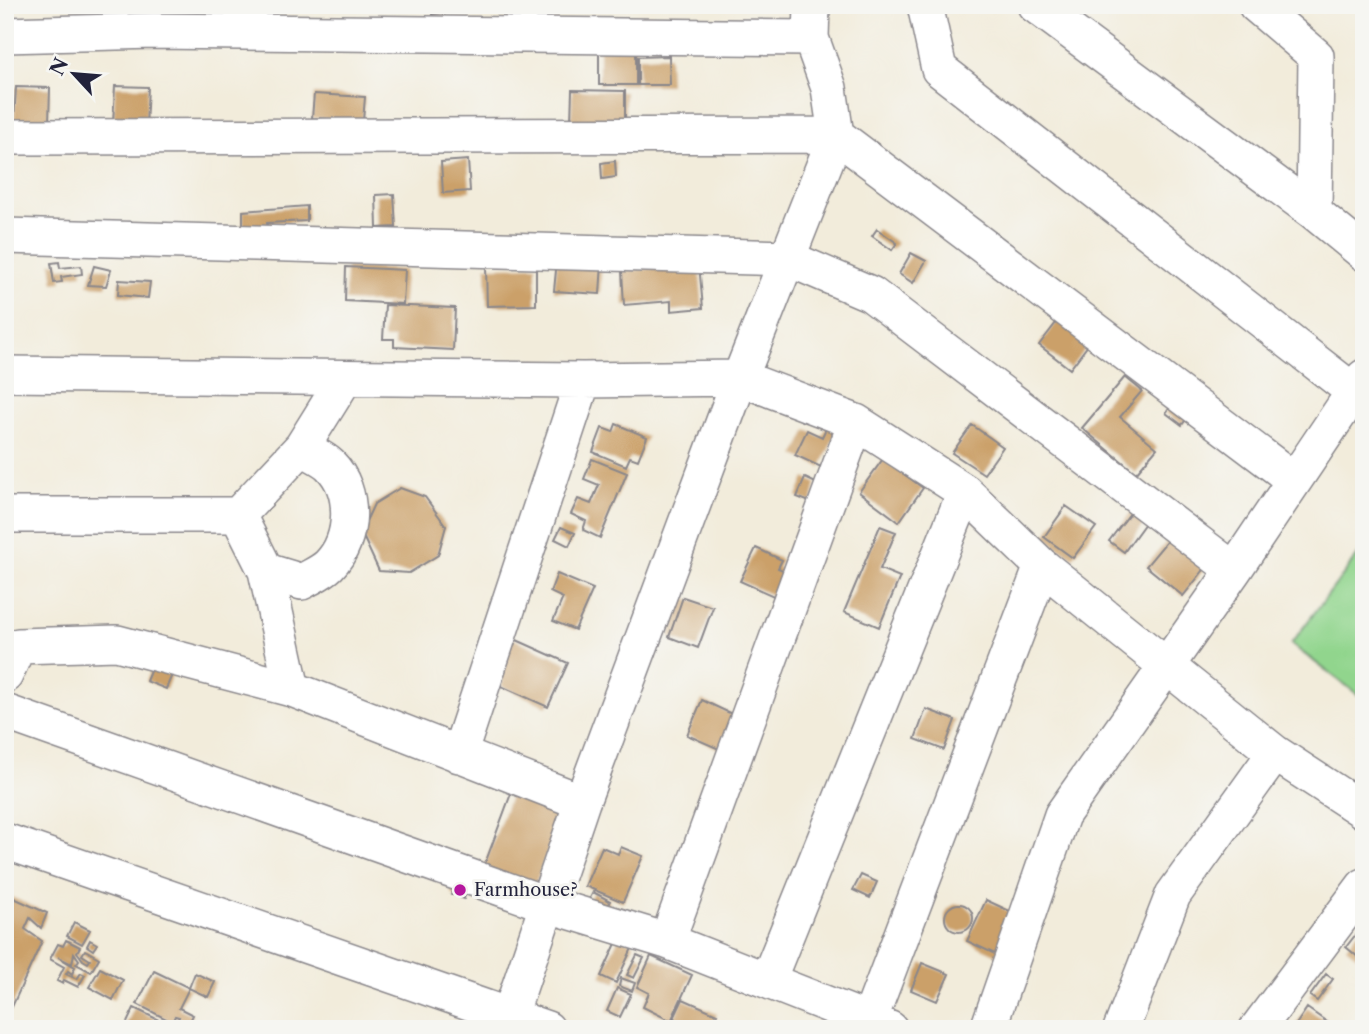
<svg xmlns="http://www.w3.org/2000/svg" width="1369" height="1034" font-family="'Libre Caslon Text',serif">
<style>
.green{fill:#91d58d;stroke:#5a7c64;stroke-width:2}
.building{fill:#cba069}
.lines{fill:none;stroke-linecap:round;stroke-linejoin:round}
.minor-casing{stroke:#8a878b;stroke-width:38}
.minor{stroke:#fff;stroke-width:35}
.poi-dot{fill:#b5179e;stroke:#f6f6f2;stroke-width:2.5}
.labels{text-anchor:middle;stroke-width:6;stroke-linejoin:round;paint-order:stroke}
.poi-label{font-size:18px;fill:#22223b;stroke:#f6f6f2;text-anchor:start}
</style>
<rect width="100%" height="100%" fill="#f6f6f2"/>
<filter id="ink" filterUnits="userSpaceOnUse"><feTurbulence type="fractalNoise" baseFrequency=".0143" numOctaves="2"/><feDisplacementMap in="SourceGraphic" scale="14" xChannelSelector="R" yChannelSelector="G"/><feConvolveMatrix kernelMatrix="1 2 1 2 8 2 1 2 1" color-interpolation-filters="sRGB"/></filter>
<filter id="wash" filterUnits="userSpaceOnUse"><feTurbulence type="fractalNoise" baseFrequency=".00686" numOctaves="4" result="noise"/><feDisplacementMap in="SourceGraphic" scale="28" xChannelSelector="R" yChannelSelector="G"/><feGaussianBlur stdDeviation="1.57" result="paint"/><feColorMatrix in="noise" values="0 0 0 0 0 0 0 0 0 0 0 0 0 0 0 0 0 1.4 0 .05"/><feComposite in="paint" operator="in"/></filter>
<g filter="url(#wash)">
<rect width="100%" height="100%" fill="#f2ecdb"/>
<path class="green" d="M1364 547V699L1291 644Z"/>
<g id="blocks">
<path class="building" d="M419 5H462V12L432 14V7L420 8Z
M1295 5H1309L1305 12Z
M599 46H636V85H599Z
M669 56 670 85H638V57Z
M115 86 148 87 146 126 113 124Z
M16 87 50 88 49 122 14 120Z
M572 90 625 91V124L571 123Z
M314 94 365 97 363 121 312 118Z
M468 160 470 191 443 193 441 162Z
M615 161 616 177 602 179 601 163Z
M394 194 396 227 377 228 376 195Z
M307 206V221L267 223V235H243V211Z
M877 229 897 243 892 250 872 236Z
M911 253 926 261 913 283 899 274Z
M557 260 602 263 600 294 554 291Z
M59 262 60 268 81 266 82 274 61 277 62 282 54 283 51 263Z
M699 264 703 308 671 311V301L624 305 622 271Z
M94 266 111 270 106 286 88 285Z
M536 266V305L487 306 486 267Z
M346 267 405 270 403 304 345 301Z
M119 280 150 282 148 298 118 295Z
M385 305 455 308 453 350 394 347V339H383Z
M1063 314 1094 337 1070 369 1039 345Z
M1125 377 1142 391 1120 417 1157 448 1136 473 1082 428Z
M1173 403 1189 415 1182 425 1166 413Z
M831 418 841 422 821 467 795 455 807 430 822 437Z
M616 424 647 437 638 460 630 457 626 466 593 452 602 428 613 432Z
M972 425 1003 447 984 474 952 453Z
M592 459 627 473 600 538 583 530 586 521 571 514 578 499 591 504 599 485 584 479Z
M883 459 923 488 899 522 859 492Z
M805 478 816 483 812 503 797 497Z
M400 488 425 497 446 526 438 555 409 573 379 571 361 532 374 504Z
M1066 506 1096 527 1073 558 1044 537Z
M1131 512 1145 523 1124 552 1109 541Z
M880 526 896 532 880 569 900 577 879 627 844 612Z
M561 527 575 533 569 546 555 539Z
M1171 536 1207 566 1183 596 1146 566Z
M756 548 782 560 778 568 790 573 778 598 740 581Z
M557 574 593 589 575 630 553 621 563 598 550 592Z
M683 597 713 607 698 648 669 637Z
M510 637 568 663 548 707 501 686 503 680 493 675Z
M156 657 176 665 166 689 146 681Z
M702 700 734 715 719 749 687 735Z
M926 709 955 720 944 750 915 739Z
M512 791 563 811 534 888 483 869Z
M602 847 618 854 621 847 643 856 623 902 585 886Z
M861 875 877 882 870 898 853 890Z
M456 881 468 885 464 899 451 894Z
M593 892 610 901 602 915 586 906Z
M5 894 47 913 41 928 30 918 25 929 42 941 11 1009 5 1006Z
M986 900 1016 914 997 955 967 941Z
M945 918a14 14 0 1 1 28 0a14 14 0 1 1-28 0Z
M74 922 90 930 82 944 67 936Z
M1364 924V962L1346 947Z
M619 937 634 944 616 983 601 976Z
M66 940 80 947 77 952 83 960 88 963 90 960 82 955 85 950 99 958 91 972 76 964 79 960 74 953 72 964 58 957 75 967 72 974 68 971 66 974 77 979 81 973 85 975 78 987 64 980 63 984 57 981 64 967 50 959 58 944 63 946Z
M90 940 97 944 93 950 87 946Z
M637 955 644 958 634 978 627 975Z
M651 956 692 975 671 1021 643 1007 649 993 637 987Z
M922 963 949 974 937 1001 911 990Z
M100 968 123 980 113 1000 89 987Z
M154 971 189 988 195 973 215 982 208 997 189 988 179 1008 193 1015 186 1029 175 1026 179 1017 175 1016 172 1022 137 1004Z
M1326 974 1333 979 1317 1001 1310 996Z
M621 978 635 983 632 991 619 986Z
M617 988 631 994 620 1017 607 1011Z
M683 999 717 1014 710 1029H669Z
M134 1008 167 1024 165 1029H124Z
M1307 1008 1337 1029H1293Z"/>
</g>
</g>
<g filter="url(#ink)">
<use href="#blocks" fill-opacity="0" stroke="#8a878b" stroke-width="2"/>
<g class="lines">
<g class="minor-casing">
<path id="minor" d="M925 5 939 69 1353 391
M1035 5 1314 212 1364 253
M1256 5 1316 56 1314 212
M5 35 154 31 811 38
M5 137 836 135 1294 480
M5 236 787 258 871 294 1234 570
M5 374 583 380 740 378 856 422 965 492 1042 566 1275 753 1364 811
M5 515H238L266 571 292 689
M238 515 302 447 345 378
M266 571 302 582C310 577 322 572 329 565 354 539 356 491 330 465 323 458 310 453 302 447
M5 675 18 646 117 643 292 689 582 802
M5 712 549 905 667 941 890 1029
M459 755 583 380
M5 841 547 1029
M667 941 856 422
M768 980 965 492
M510 1015 582 802 740 378 836 135 829 88 811 38 812 5
M869 1021 1042 566
M988 1029 1062 815 1234 570 1364 377
M1121 1029 1173 895 1275 753
M1257 1029 1364 886"/>
</g>
<use href="#minor" class="minor"/>
</g>
</g>
<circle class="poi-dot" cx="460" cy="890" r="7"/>
<g class="labels">
<g class="poi-label">
<text x="474" y="896">Farmhouse?</text>
</g>
</g>
<rect width="1369" height="1034" fill="none" stroke="#f6f6f2" stroke-width="28"/>
<g transform="translate(74 74) rotate(296)" stroke="#f6f6f2" stroke-width="5" paint-order="stroke">
<path d="M0-5L12 26L0 18L-12 26Z" fill="#22223b"/>
<text y="-10" font-size="19" font-weight="bold" text-anchor="middle" fill="#22223b">N</text>
</g>
</svg>
